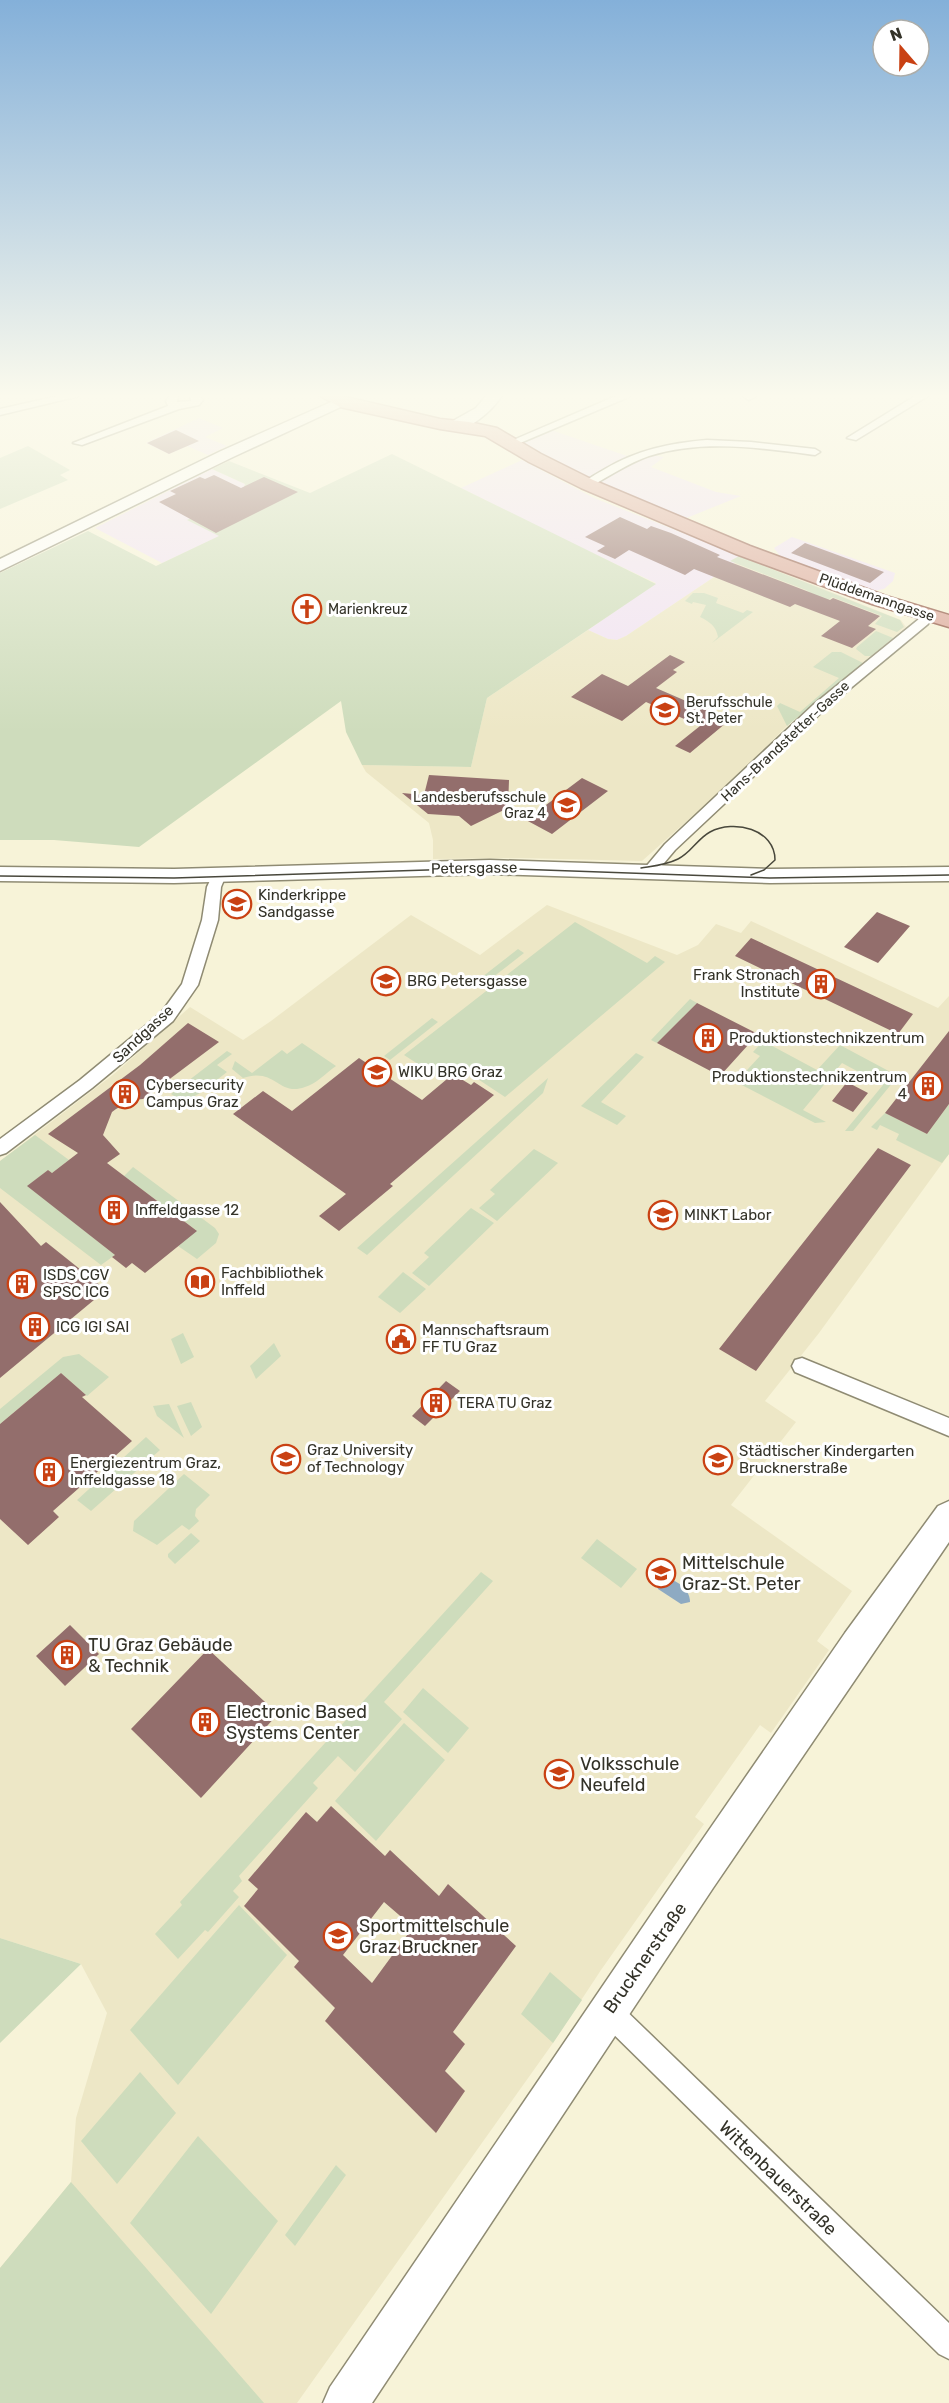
<svg xmlns="http://www.w3.org/2000/svg" width="949" height="2403" font-family="Rubik,sans-serif">
<style>
.commercial{fill:#f1e2f5}
.built{fill:#ede7c6}
.green{fill:#cedcbc}
.water{fill:#8eaac2}
.building{fill:#936e6c;fill-rule:evenodd}
.lines{fill:none;stroke-linecap:round;stroke-linejoin:round}
.street-casing{stroke:#8f8b73;stroke-width:3}
.secondary-casing{stroke:#8f8b73;stroke-width:3}
.primary-casing{stroke:#915645;stroke-width:3}
.street{fill:#fff;fill-rule:evenodd}
.secondary{fill:#fff;fill-rule:evenodd}
.primary{fill:#dba699;fill-rule:evenodd}
.tram{stroke:#49483c;stroke-width:1.5}
.labels{text-anchor:middle;stroke-width:6;stroke-linejoin:round;paint-order:stroke}
.far-street-label{font-size:14px;fill:#333228;stroke:#fff}
.far-poi-label{font-size:14px;fill:#333228;stroke:#fff;text-anchor:start}
.street-label{font-size:15px;fill:#333228;stroke:#fff}
.poi-label{font-size:15px;fill:#333228;stroke:#fff;text-anchor:start}
.near-poi-label{font-size:18px;fill:#333228;stroke:#fff;text-anchor:start}
.near-street-label{font-size:18px;fill:#333228;stroke:#fff}
</style>
<rect width="100%" height="100%" fill="#f7f3d8"/>
<path class="commercial" d="M199 418 223 428 205 437 227 446 208 455 187 446 169 454 146 443Z
M551 430 627 456 643 454 664 457 651 467 716 492 741 496 684 519 576 472 520 443 542 431Z
M522 460 594 498 744 557 626 636 617 640 608 639 588 630 656 583 564 540 461 488Z
M212 469 245 484 242 493 188 520 220 536 162 563 95 528Z
M792 537 895 573 893 581 884 589 873 591 780 556 774 548Z"/>
<path class="built" d="M744 557 901 620 906 627 798 715 734 779 642 861 520 858 433 859V840L429 823 366 772 362 765 471 767 487 698 588 630 608 639 617 640 626 636Z
M547 905 677 955 698 945 716 924 741 933 751 921 938 1008 949 996V1154L819 1333 765 1401 796 1422 731 1505 852 1591 817 1641 829 1650 771 1733 760 1725 695 1817 704 1824 601 1970 553 2043 297 2403H0V2268L71 2182 76 2118 107 2013 81 1964 0 1938V1161L114 1074 190 1007 243 1040 271 1021 411 915 480 955Z"/>
<path class="green" d="M28 446 70 470 60 475 68 480 0 509V458Z
M392 454 656 584 487 698 471 767 362 765 346 732 341 701 139 847 54 840H0V573L88 531 156 566 219 536 187 520 242 493 245 484 212 469 229 461 310 493Z
M739 556 900 620 904 627 897 632 875 624 882 616 832 597 826 602 806 590 730 561Z
M693 593H704L718 598 716 603 743 613 747 610 753 612 712 643 718 637C716 626 710 622 700 617L706 605 693 602 692 604 685 601Z
M876 631 893 638 871 656H865L856 649 857 647Z
M832 652H841L863 663 787 726 777 706 780 703 800 712 839 678 813 667Z
M575 922 647 963 655 956 665 962 505 1097 455 1064 438 1077 404 1055Z
M518 949 524 953 479 988 473 984Z
M690 999 697 1003 657 1043 651 1040Z
M432 1018 438 1022 390 1060 384 1056Z
M763 1041 817 1070 840 1045 898 1076 853 1131H845L883 1085 842 1063 803 1110 826 1122 815 1123 736 1082 760 1056 753 1052Z
M302 1043 336 1066C326 1073 316 1084 305 1087 278 1097 276 1067 243 1078L232 1069 235 1061 252 1073 282 1050 287 1054Z
M227 1051 232 1054 217 1065 227 1072 200 1093 184 1102 171 1094Z
M636 1053 644 1057 601 1102 626 1116 617 1125 581 1106Z
M548 1078 543 1093 367 1255 357 1248Z
M949 1104V1154L942 1163 896 1140 899 1134 880 1125 877 1130 871 1127 885 1113 927 1134Z
M35 1135 69 1160 52 1173 48 1170 28 1186 115 1255 101 1265 0 1188V1161Z
M534 1149 558 1163 497 1221 479 1208 495 1194 490 1190Z
M133 1167 215 1228 219 1234 216 1243 197 1259 178 1246 196 1230 124 1176Z
M471 1208 494 1223 429 1286 412 1273 429 1257 424 1253Z
M403 1272 426 1289 400 1313 378 1297Z
M183 1333 194 1357 181 1364 171 1339Z
M274 1343 281 1356 256 1379 250 1366Z
M79 1354 109 1377 87 1396 61 1373 0 1424V1409L63 1357Z
M191 1402 202 1427 191 1436 177 1406Z
M169 1404 184 1438 157 1416 153 1406Z
M146 1437 160 1450 91 1511 77 1500Z
M184 1474 210 1495 196 1509 195 1516 199 1521 189 1530 182 1525 157 1545 133 1531 134 1521Z
M191 1533 200 1541 175 1564 168 1557V1554Z
M597 1539 637 1569 621 1588 581 1558Z
M481 1572 493 1581 384 1702 402 1719 355 1772 338 1756 313 1783 318 1788 239 1876 242 1881 233 1891 239 1897 208 1932 205 1930 178 1959 155 1934 182 1905 180 1902Z
M423 1688 469 1728 448 1753 403 1712Z
M404 1723 445 1760 376 1841 335 1801Z
M239 1905 287 1955 178 2085 130 2030Z
M0 1938 81 1964 0 2043Z
M550 1972 582 2000 553 2043 521 2014Z
M140 2072 176 2113 117 2184 81 2141Z
M198 2136 278 2221 211 2314 130 2223Z
M336 2165 346 2175 295 2246 285 2235Z
M71 2182 264 2403H0V2268Z"/>
<path class="water" d="M658 1576C672 1577 690 1587 690 1602L681 1604 658 1589 654 1579Z"/>
<path class="building" d="M176 430 199 441 169 454 147 443Z
M214 475 241 488 264 477 298 492 216 533 159 502 176 494 170 491 200 477 205 479Z
M620 517 647 529 651 526 671 533 720 555 717 557 830 600 833 598 880 616 868 626 876 629 852 648 821 636 840 621 795 604 790 607 694 569 685 575 629 550 615 559 597 551 605 546 585 537Z
M805 543 884 572 870 583 791 553Z
M670 655 685 662 673 670 677 672 656 688 716 714 712 717 726 723 690 753 675 746 700 726 646 702 622 721 571 697 602 674 628 686Z
M429 775 509 780 508 808 471 826 459 816 428 814 402 793 424 795Z
M582 778 608 791 552 834 526 820Z
M877 912 910 926 878 963 844 947Z
M751 938 834 977 913 1014 898 1034 735 956Z
M697 1003 758 1034 720 1076 657 1043Z
M188 1023 219 1042 143 1099 133 1100 116 1109 112 1112 103 1135 120 1154 107 1163 197 1231 145 1273 132 1263 126 1268 112 1257 115 1255 27 1186 48 1170 52 1173 78 1153 48 1134 140 1065Z
M949 1031V1104L927 1134 885 1113Z
M359 1058 422 1100 453 1074 471 1085 474 1082 494 1095 390 1184 393 1186 339 1231 319 1216 346 1194 233 1114 263 1091 292 1111Z
M847 1082 868 1093 853 1112 832 1101Z
M878 1148 911 1165 756 1371 719 1349Z
M0 1202 41 1246 46 1242 106 1290 0 1378Z
M61 1373 86 1395 82 1397 132 1441 53 1511 59 1517 28 1545 0 1519V1424Z
M446 1381 460 1391 425 1426 412 1416Z
M70 1625 99 1654 65 1686 36 1656Z
M208 1649 278 1714 201 1798 131 1729Z
M331 1806 385 1856 390 1850 439 1896 448 1884 516 1946 453 2032 465 2044 445 2071 465 2091 436 2133 325 2021 335 2008 294 1967 299 1961 244 1906 258 1889 248 1880 306 1812 317 1822ZM384 1902 413 1927 372 1983 343 1955Z"/>
<g class="lines">
<g class="street-casing">
<path id="street" d="M58 396H79L0 415V409Z
M170 396H178L177 402 191 401 190 396H200L203 400 199 405 179 409 82 445 73 443 168 406 166 401Z
M616 396H631L513 446 504 444Z
M756 396 749 400 744 397V396Z
M915 396H928L856 440 847 438Z
M707 440 751 442 815 449 820 452 815 455C761 448 702 439 649 456 628 463 610 476 591 486H583L582 484C588 478 597 474 605 469 637 450 670 443 707 440Z
M927 612 933 616 928 624 823 711 675 850 654 875H644L642 872 644 869 665 844 813 705 919 619 923 613Z
M219 870 226 875 221 887 218 920 198 985 173 1021 92 1088 6 1153 0 1155V1139L80 1080 161 1013 182 984 202 920 207 887 214 872Z
M802 1358 949 1418V1436L795 1372 792 1366 795 1360Z
M608 1998 617 2002 949 2323V2359L939 2354 599 2020 595 2011 599 2002Z"/>
</g>
<g class="secondary-casing">
<path id="secondary" d="M486 396H502C492 410 469 433 451 428L448 425 451 422 476 408Z
M340 398 347 402 345 405 233 457 0 571V559L221 451Z
M490 860 770 869 949 867V881L770 883 490 874 174 883 0 881V867L174 869Z
M949 1501V1542L713 1888 372 2403H323L330 2387 687 1862 845 1633 938 1506Z"/>
</g>
<g class="primary-casing">
<path id="primary" d="M320 396H342L440 419 469 422 497 428 541 454 593 480 750 546 886 596 949 615V627L872 604 736 554 581 488 529 462 485 436 440 429 340 407Z"/>
</g>
<use href="#street" class="street"/>
<use href="#secondary" class="secondary"/>
<use href="#primary" class="primary"/>
<path class="tram" d="M641 868C653 866 666 865 678 859 691 853 697 839 710 832 734 819 775 829 775 860L764 870 751 875
M0 876 174 878 490 868 770 878 949 875"/>
</g>
<linearGradient id="sky" x2="0" y2="1"><stop stop-color="#84b0d9"/><stop offset="0.54" stop-color="#fbfaed"/><stop offset="1" stop-color="#fbfaed" stop-opacity="0"/></linearGradient>
<rect width="949" height="733" fill="url(#sky)"/>
<defs>
<g id="church-ring" transform="scale(1.5)"><circle r="9.5" fill="#fff" stroke="#c94113" stroke-width="1.5"/><path d="M-1.2-6h2.4v3.5h3.3v2.4h-3.3V6h-2.4V-.1h-3.3v-2.4h3.3Z" fill="#c94113"/></g>
<g id="school-ring" transform="scale(1.5)"><circle r="9.5" fill="#fff" stroke="#c94113" stroke-width="1.5"/><path d="M0-5L7-2L0 1L-7-2ZM-4 1L0 2.5L4 1V4Q0 6-4 4Z" fill="#c94113"/></g>
<g id="building-ring" transform="scale(1.5)"><circle r="9.5" fill="#fff" stroke="#c94113" stroke-width="1.5"/><path d="M-4-6H4V6H1V3H-1V6H-4ZM-2.5-4.3h1.7v1.8h-1.7ZM.8-4.3h1.7v1.8H.8ZM-2.5-1h1.7V.8h-1.7ZM.8-1h1.7V.8H.8Z" fill="#c94113"/></g>
<g id="university-ring" transform="scale(1.5)"><circle r="9.5" fill="#fff" stroke="#c94113" stroke-width="1.5"/><path d="M0-5L7-2L0 1L-7-2ZM-4 1L0 2.5L4 1V4Q0 6-4 4Z" fill="#c94113"/></g>
<g id="library-ring" transform="scale(1.5)"><circle r="9.5" fill="#fff" stroke="#c94113" stroke-width="1.5"/><path d="M-6-4Q-3-5.5-.7-3.5V5Q-3 3-6 4ZM6-4Q3-5.5 .7-3.5V5Q3 3 6 4Z" fill="#c94113"/></g>
<g id="civic-ring" transform="scale(1.5)"><circle r="9.5" fill="#fff" stroke="#c94113" stroke-width="1.5"/><path d="M-.6-6.5H3V-4.5H.6V-3L4-1V1h2V6H-6V1h2V-1L-.6-3ZM-1.2 2.5V6h2.4V2.5Z" fill="#c94113"/></g>
</defs>
<g fill-rule="evenodd">
<use href="#church-ring" x="307" y="609"/>
<use href="#school-ring" x="665" y="710"/>
<use href="#school-ring" x="567" y="805"/>
<use href="#school-ring" x="237" y="904"/>
<use href="#school-ring" x="386" y="981"/>
<use href="#building-ring" x="821" y="984"/>
<use href="#building-ring" x="708" y="1038"/>
<use href="#school-ring" x="377" y="1072"/>
<use href="#building-ring" x="928" y="1086"/>
<use href="#building-ring" x="125" y="1094"/>
<use href="#building-ring" x="114" y="1210"/>
<use href="#university-ring" x="663" y="1215"/>
<use href="#library-ring" x="200" y="1282"/>
<use href="#building-ring" x="22" y="1284"/>
<use href="#building-ring" x="35" y="1327"/>
<use href="#civic-ring" x="401" y="1339"/>
<use href="#building-ring" x="436" y="1403"/>
<use href="#university-ring" x="286" y="1459"/>
<use href="#school-ring" x="718" y="1460"/>
<use href="#building-ring" x="49" y="1472"/>
<use href="#school-ring" x="661" y="1573"/>
<use href="#building-ring" x="67" y="1655"/>
<use href="#building-ring" x="205" y="1722"/>
<use href="#school-ring" x="559" y="1774"/>
<use href="#school-ring" x="338" y="1936"/>
</g>
<g class="labels">
<g class="far-street-label">
<text transform="translate(877 597) rotate(19)" y="5">Plüddemanngasse</text>
<text transform="translate(785 741) rotate(-43)" y="5">Hans-Brandstetter-Gasse</text>
</g>
<g class="far-poi-label">
<text x="328" y="614">Marienkreuz</text>
<text x="686" y="707">Berufsschule<tspan x="686" dy="16">St. Peter</tspan></text>
<text x="546" y="802" text-anchor="end">Landesberufsschule<tspan x="546" dy="16">Graz 4</tspan></text>
</g>
<g class="street-label">
<text transform="translate(474 868) rotate(-1)" y="5">Petersgasse</text>
<text transform="translate(143 1034) rotate(-43)" y="5">Sandgasse</text>
</g>
<g class="poi-label">
<text x="258" y="900">Kinderkrippe<tspan x="258" dy="17">Sandgasse</tspan></text>
<text x="800" y="980" text-anchor="end">Frank Stronach<tspan x="800" dy="17">Institute</tspan></text>
<text x="407" y="986">BRG Petersgasse</text>
<text x="729" y="1043">Produktionstechnikzentrum</text>
<text x="398" y="1077">WIKU BRG Graz</text>
<text x="907" y="1082" text-anchor="end">Produktionstechnikzentrum<tspan x="907" dy="17">4</tspan></text>
<text x="146" y="1090">Cybersecurity<tspan x="146" dy="17">Campus Graz</tspan></text>
<text x="135" y="1215">Inffeldgasse 12</text>
<text x="684" y="1220">MINKT Labor</text>
<text x="221" y="1278">Fachbibliothek<tspan x="221" dy="17">Inffeld</tspan></text>
<text x="43" y="1280">ISDS CGV<tspan x="43" dy="17">SPSC ICG</tspan></text>
<text x="56" y="1332">ICG IGI SAI</text>
<text x="422" y="1335">Mannschaftsraum<tspan x="422" dy="17">FF TU Graz</tspan></text>
<text x="457" y="1408">TERA TU Graz</text>
<text x="307" y="1455">Graz University<tspan x="307" dy="17">of Technology</tspan></text>
<text x="739" y="1456">Städtischer Kindergarten<tspan x="739" dy="17">Brucknerstraße</tspan></text>
<text x="70" y="1468">Energiezentrum Graz,<tspan x="70" dy="17">Inffeldgasse 18</tspan></text>
</g>
<g class="near-poi-label">
<text x="682" y="1569">Mittelschule<tspan x="682" dy="21">Graz-St. Peter</tspan></text>
<text x="88" y="1651">TU Graz Gebäude<tspan x="88" dy="21">&amp; Technik</tspan></text>
<text x="226" y="1718">Electronic Based<tspan x="226" dy="21">Systems Center</tspan></text>
<text x="580" y="1770">Volksschule<tspan x="580" dy="21">Neufeld</tspan></text>
<text x="359" y="1932">Sportmittelschule<tspan x="359" dy="21">Graz Bruckner</tspan></text>
</g>
<g class="near-street-label">
<text transform="translate(645 1958) rotate(-55)" y="6">Brucknerstraße</text>
<text transform="translate(778 2178) rotate(44)" y="6">Wittenbauerstraße</text>
</g>
</g>
<g transform="translate(901 48) rotate(340)"><circle r="28" fill="#ffffff" stroke="#adada9" stroke-width="1.5"/>
<path d="M0-4.5L10 22L0 15L-10 22Z" fill="#c94113"/>
<text y="-9" font-size="16" font-weight="bold" text-anchor="middle" fill="#333228">N</text>
</g>
</svg>
